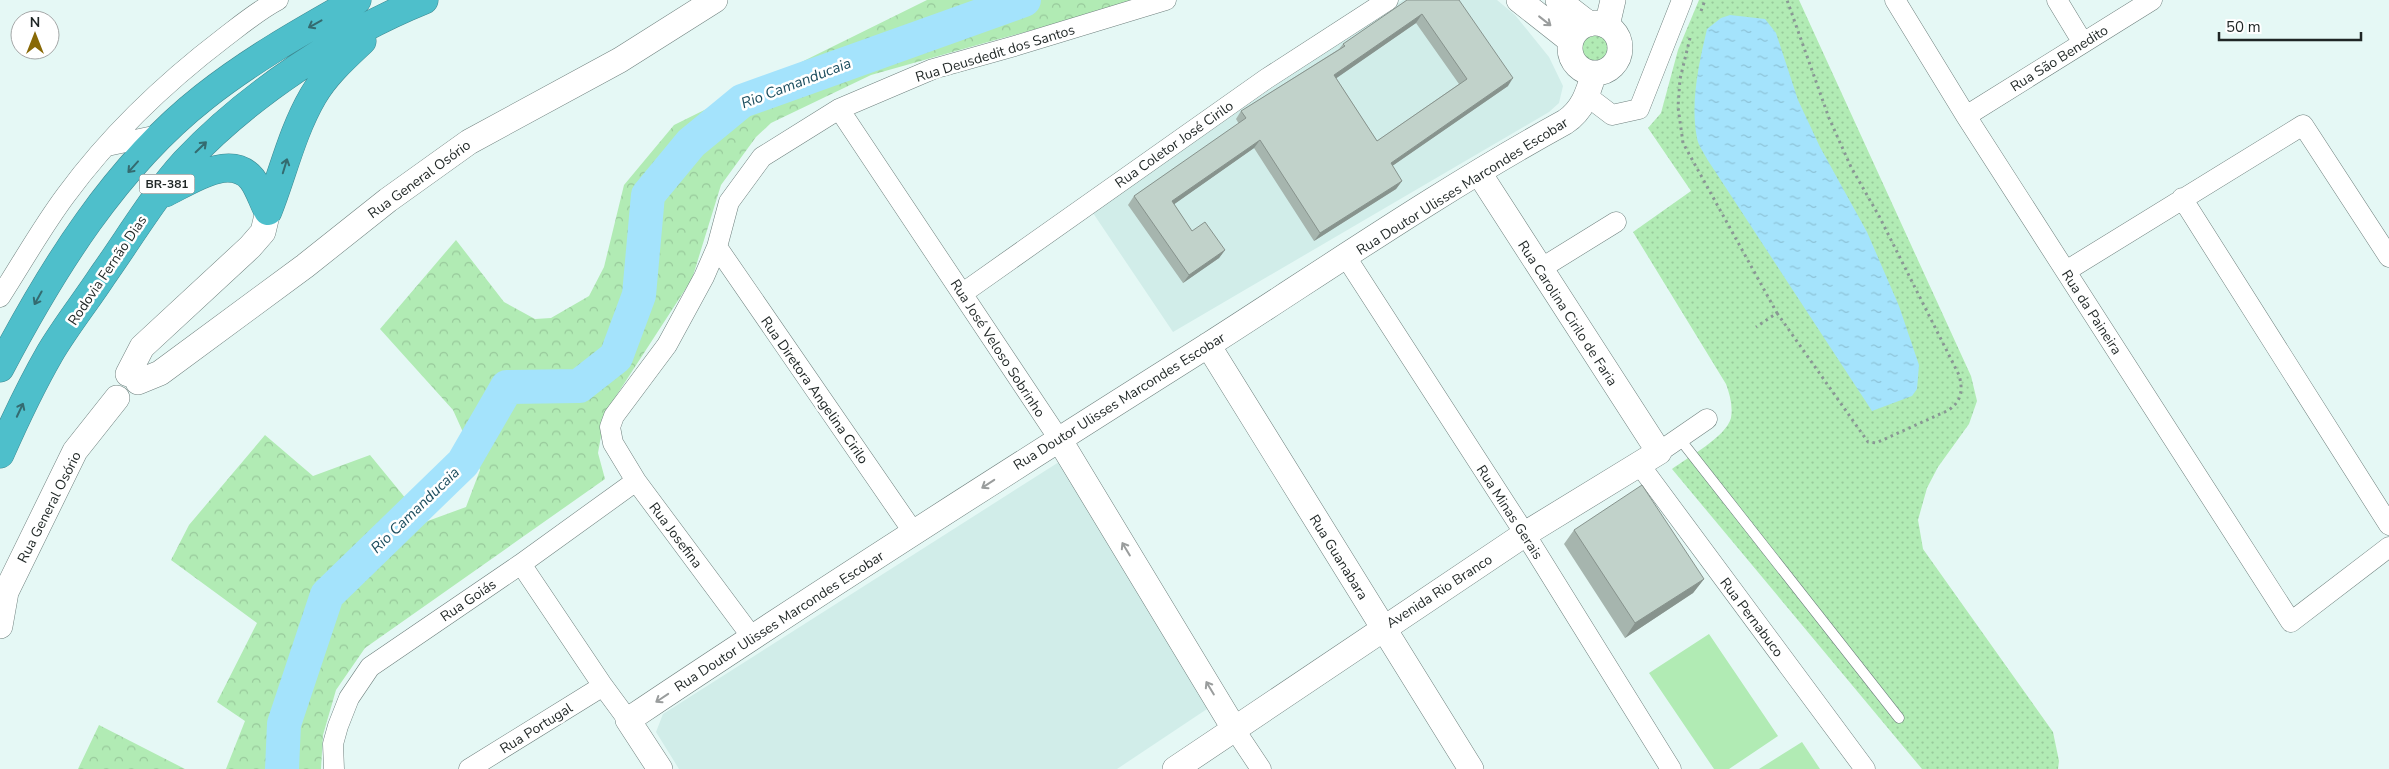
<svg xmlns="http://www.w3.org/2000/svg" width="2389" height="769" font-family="'Nunito Sans',sans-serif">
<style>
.built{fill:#d1ede9}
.grass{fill:url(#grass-dots)}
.forest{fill:url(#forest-crowns)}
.garden{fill:#b1ebb4}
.water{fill:url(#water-ripples)}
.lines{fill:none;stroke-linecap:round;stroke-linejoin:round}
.river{stroke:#a4e3fc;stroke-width:34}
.service-casing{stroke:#6f807e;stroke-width:11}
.minor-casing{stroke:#6f807e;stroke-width:21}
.tertiary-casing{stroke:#6f807e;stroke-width:26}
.motorway-casing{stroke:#3e8991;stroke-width:29}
.path{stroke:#899794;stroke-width:3;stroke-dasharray:2.5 4;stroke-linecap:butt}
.service{stroke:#fff;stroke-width:10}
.minor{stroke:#fff;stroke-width:20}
.tertiary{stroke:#fff;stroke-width:25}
.motorway{stroke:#4ebfcb;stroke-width:28}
.wall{fill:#a6b5ae;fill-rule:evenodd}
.shaded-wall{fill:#87938d}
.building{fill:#c1d2ca;stroke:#87938d;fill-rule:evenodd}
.oneway{stroke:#9a9d9d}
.oneway2{stroke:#346b70}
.labels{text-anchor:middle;stroke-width:5;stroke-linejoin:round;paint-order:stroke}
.shield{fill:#fff;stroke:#626766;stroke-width:1}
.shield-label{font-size:12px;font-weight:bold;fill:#1f2625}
.street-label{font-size:14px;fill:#1f2625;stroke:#fff}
.water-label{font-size:15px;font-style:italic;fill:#1b4d5e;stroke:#fff}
</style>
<defs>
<pattern id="grass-dots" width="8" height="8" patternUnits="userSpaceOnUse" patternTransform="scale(1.25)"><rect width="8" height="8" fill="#b1ebb4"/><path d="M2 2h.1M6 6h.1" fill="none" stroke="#98c99b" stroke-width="1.8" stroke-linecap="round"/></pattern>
<pattern id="forest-crowns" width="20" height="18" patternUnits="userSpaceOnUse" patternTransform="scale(1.25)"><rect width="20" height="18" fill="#b1ebb4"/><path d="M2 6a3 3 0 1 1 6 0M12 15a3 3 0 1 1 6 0" fill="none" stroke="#98c99b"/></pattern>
<pattern id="water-ripples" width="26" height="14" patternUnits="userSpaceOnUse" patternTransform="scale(1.25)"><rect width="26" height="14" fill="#a4e3fc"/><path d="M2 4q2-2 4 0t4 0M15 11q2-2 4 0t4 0" fill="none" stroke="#8dc3d8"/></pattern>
</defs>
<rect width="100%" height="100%" fill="#e5f8f5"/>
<path class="built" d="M1403 0H1497L1515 15 1549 57 1563 86 1559 103 1549 112 1173 332 1093 213 1336 43Z
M1059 462 1210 707 1117 769H679L656 732 663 714Z"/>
<path class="grass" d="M1699 0H1799L1971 376 1977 401 1969 424 1938 467 1927 488 1918 520 1923 549 2053 732 2059 761 2058 769H1922L1672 469C1687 458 1726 437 1731 418 1733 406 1730 395 1726 384L1633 232 1691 191 1648 128 1661 113 1678 50Z
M1579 49a17 17 0 1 1 34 0a17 17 0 1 1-34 0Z"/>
<path class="forest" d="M927 0H1131L1103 12 995 40 871 75 771 123 756 137 721 185 692 279 605 413 598 453 605 479 365 648 336 690 323 735 321 769H226L245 721 217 702 257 623 171 560 189 525 265 435 313 476 370 455 425 522 466 507 480 470 453 410 380 329 456 240 504 302 535 319 551 318 589 296 604 267 624 185 674 125Z
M99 725 185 769H78Z"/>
<path class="garden" d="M1709 634 1778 736 1729 769H1714L1649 673Z
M1802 742 1820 769H1759Z"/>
<path class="water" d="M1730 15 1765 19 1776 33 1798 100 1820 147 1867 232 1899 306 1919 365 1917 389 1912 396 1872 411 1707 159C1704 153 1698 145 1697 138 1690 103 1699 63 1707 29L1721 18Z"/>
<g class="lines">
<path class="river" d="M282 769 284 724 327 595 463 463 507 387 579 386 616 357 639 295 648 195 691 143 742 101 1024 0"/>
<g class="service-casing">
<path id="service" d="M1679 438 1899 718"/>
</g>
<g class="minor-casing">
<path id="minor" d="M1895 0 1966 116 2291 622 2389 547
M2057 0 2083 43
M1587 96 1612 115 1639 109 1682 0
M839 109 1059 439
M1966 116 2152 0
M107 146 163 134
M2182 198 2389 525
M717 247 914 533
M1346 257 1525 534 1671 769
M1540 269 1616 222
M2066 271 2303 125 2389 257
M963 293 1266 79 1388 0
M0 297C22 263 42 227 66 195 110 135 166 82 225 37 242 24 259 10 278 0
M1659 452 1707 419
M1639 464 1865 769
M521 564 603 686 628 720
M752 637 636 481 613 443 610 427 614 416 667 345 704 277 717 247 729 202 762 157 839 109 933 69 1018 45 1166 0
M1235 730 1261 769
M334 769 333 744 338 726 349 698 370 667 521 564 636 481
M469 769 603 686"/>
</g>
<g class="tertiary-casing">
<path id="tertiary" d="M1519 0 1571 41
M1558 0 1589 24
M1570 48a25 25 0 1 1 50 0a25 25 0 1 1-50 0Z
M1607 26 1613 0
M1208 345 1471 769
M128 374 142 347 250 247 263 232 268 211
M138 382 160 373 305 266 388 200 469 142 620 60 715 0
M1059 439 1235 730
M0 626 6 592 75 451 117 398
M660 769 628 720C820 591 1015 467 1210 344 1327 269 1443 189 1565 122 1583 110 1588 93 1594 73
M1175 769 1525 534 1659 452 1479 173"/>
</g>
<g class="motorway-casing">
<path id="motorway" d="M165 193C188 182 230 152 252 179 259 188 263 202 268 211
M268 211C283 173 292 132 313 96 325 75 345 57 362 41
M0 368C52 269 115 167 204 97 252 59 304 30 357 0
M0 454C15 420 31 386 50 353 66 326 86 301 103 275 130 237 154 196 185 162 248 95 340 34 424 0"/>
</g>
<path class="path" d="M1701 11 1705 0
M1690 38 1680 79 1678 107 1683 143 1777 313 1756 327
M1777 313 1868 442 1876 443 1949 410C1962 400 1963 390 1959 375L1879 216 1851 167 1829 118 1787 0"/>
<use href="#service" class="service"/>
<use href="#minor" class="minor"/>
<use href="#tertiary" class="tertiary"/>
<use href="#motorway" class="motorway"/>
</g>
<path class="wall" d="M1407 0 1508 86 1392 166 1402 181 1396 189 1314 241 1254 148 1174 204 1192 231 1225 250 1219 258 1183 283 1128 205 1134 196 1239 124 1236 119 1241 111 1339 49 1343 44ZM1416 23 1459 84 1377 141 1336 78Z
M1574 530 1704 579 1693 593 1625 638 1564 544Z"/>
<path class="shaded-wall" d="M1422 14 1416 23 1328 84 1334 75Z
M1513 78 1508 86 1385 171 1391 163Z
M1260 140 1254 148 1166 210 1172 201Z
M1402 181 1396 189 1314 241 1320 233Z
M1225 250 1219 258 1183 283 1189 275Z
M1704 579 1693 593 1625 638 1635 623Z"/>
<path class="building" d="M1407 0H1459L1513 78 1391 163 1402 181 1320 233 1260 140 1172 201 1192 231 1205 222 1225 250 1189 275 1134 196 1246 118 1241 111 1345 46 1343 44ZM1422 14 1467 79 1377 141 1334 75Z
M1642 485 1704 579 1635 623 1574 530Z"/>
<defs><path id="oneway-shaft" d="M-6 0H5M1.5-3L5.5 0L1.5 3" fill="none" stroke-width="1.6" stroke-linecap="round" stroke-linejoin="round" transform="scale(1.25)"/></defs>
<g class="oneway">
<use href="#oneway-shaft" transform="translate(1545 21) rotate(38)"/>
<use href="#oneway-shaft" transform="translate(988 484) rotate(147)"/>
<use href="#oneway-shaft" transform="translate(1126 549) rotate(-121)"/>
<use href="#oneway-shaft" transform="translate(1210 688) rotate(-121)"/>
<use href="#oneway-shaft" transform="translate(662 698) rotate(146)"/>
</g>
<g class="oneway2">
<use href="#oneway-shaft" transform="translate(315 24) rotate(151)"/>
<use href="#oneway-shaft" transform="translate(201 147) rotate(-44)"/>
<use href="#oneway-shaft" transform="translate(285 166) rotate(-73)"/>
<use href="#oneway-shaft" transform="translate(133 167) rotate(132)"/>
<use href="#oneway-shaft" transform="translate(38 298) rotate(119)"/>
<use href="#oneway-shaft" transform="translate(20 410) rotate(-65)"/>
</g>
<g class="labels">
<rect class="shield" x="139.5" y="174.5" width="55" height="19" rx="4"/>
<g class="shield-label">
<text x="167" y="188">BR-381</text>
</g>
<g class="street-label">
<text transform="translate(995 53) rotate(-17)" y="5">Rua Deusdedit dos Santos</text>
<text transform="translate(2059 58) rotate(-32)" y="5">Rua São Benedito</text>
<text transform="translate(1174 144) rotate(-35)" y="5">Rua Coletor José Cirilo</text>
<text transform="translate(419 179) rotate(-36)" y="5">Rua General Osório</text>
<text transform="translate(1462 186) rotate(-32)" y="5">Rua Doutor Ulisses Marcondes Escobar</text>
<text transform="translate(107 270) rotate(-56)" y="5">Rodovia Fernão Dias</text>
<text transform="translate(2092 312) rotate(57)" y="5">Rua da Paineira</text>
<text transform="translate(1568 313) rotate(57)" y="5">Rua Carolina Cirilo de Faria</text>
<text transform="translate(998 348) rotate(57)" y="5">Rua José Veloso Sobrinho</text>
<text transform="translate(815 390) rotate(55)" y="5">Rua Diretora Angelina Cirilo</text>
<text transform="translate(1119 401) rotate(-32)" y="5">Rua Doutor Ulisses Marcondes Escobar</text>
<text transform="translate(49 507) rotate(-63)" y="5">Rua General Osório</text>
<text transform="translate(1510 512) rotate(57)" y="5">Rua Minas Gerais</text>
<text transform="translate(676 535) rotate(53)" y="5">Rua Josefina</text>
<text transform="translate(1339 557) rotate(58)" y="5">Rua Guanabara</text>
<text transform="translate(1439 591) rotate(-33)" y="5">Avenida Rio Branco</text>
<text transform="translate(468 600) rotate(-34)" y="5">Rua Goiás</text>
<text transform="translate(1752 617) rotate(53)" y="5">Rua Pernabuco</text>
<text transform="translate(779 621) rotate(-33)" y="5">Rua Doutor Ulisses Marcondes Escobar</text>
<text transform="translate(536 728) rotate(-32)" y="5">Rua Portugal</text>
</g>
<g class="water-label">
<text transform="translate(796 83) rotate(-21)" y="5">Rio Camanducaia</text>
<text transform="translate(415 510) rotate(-44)" y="5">Rio Camanducaia</text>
</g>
</g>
<g transform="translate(35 35)"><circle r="24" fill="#ffffff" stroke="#a5a8a8"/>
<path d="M0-4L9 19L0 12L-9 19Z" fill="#886906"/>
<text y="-8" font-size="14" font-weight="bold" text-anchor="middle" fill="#1f2625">N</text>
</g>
<path d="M2219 32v8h142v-8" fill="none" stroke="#1f2625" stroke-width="2.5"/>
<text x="2226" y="32" font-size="15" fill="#1f2625" stroke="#ffffff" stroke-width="4" paint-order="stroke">50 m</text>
</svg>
